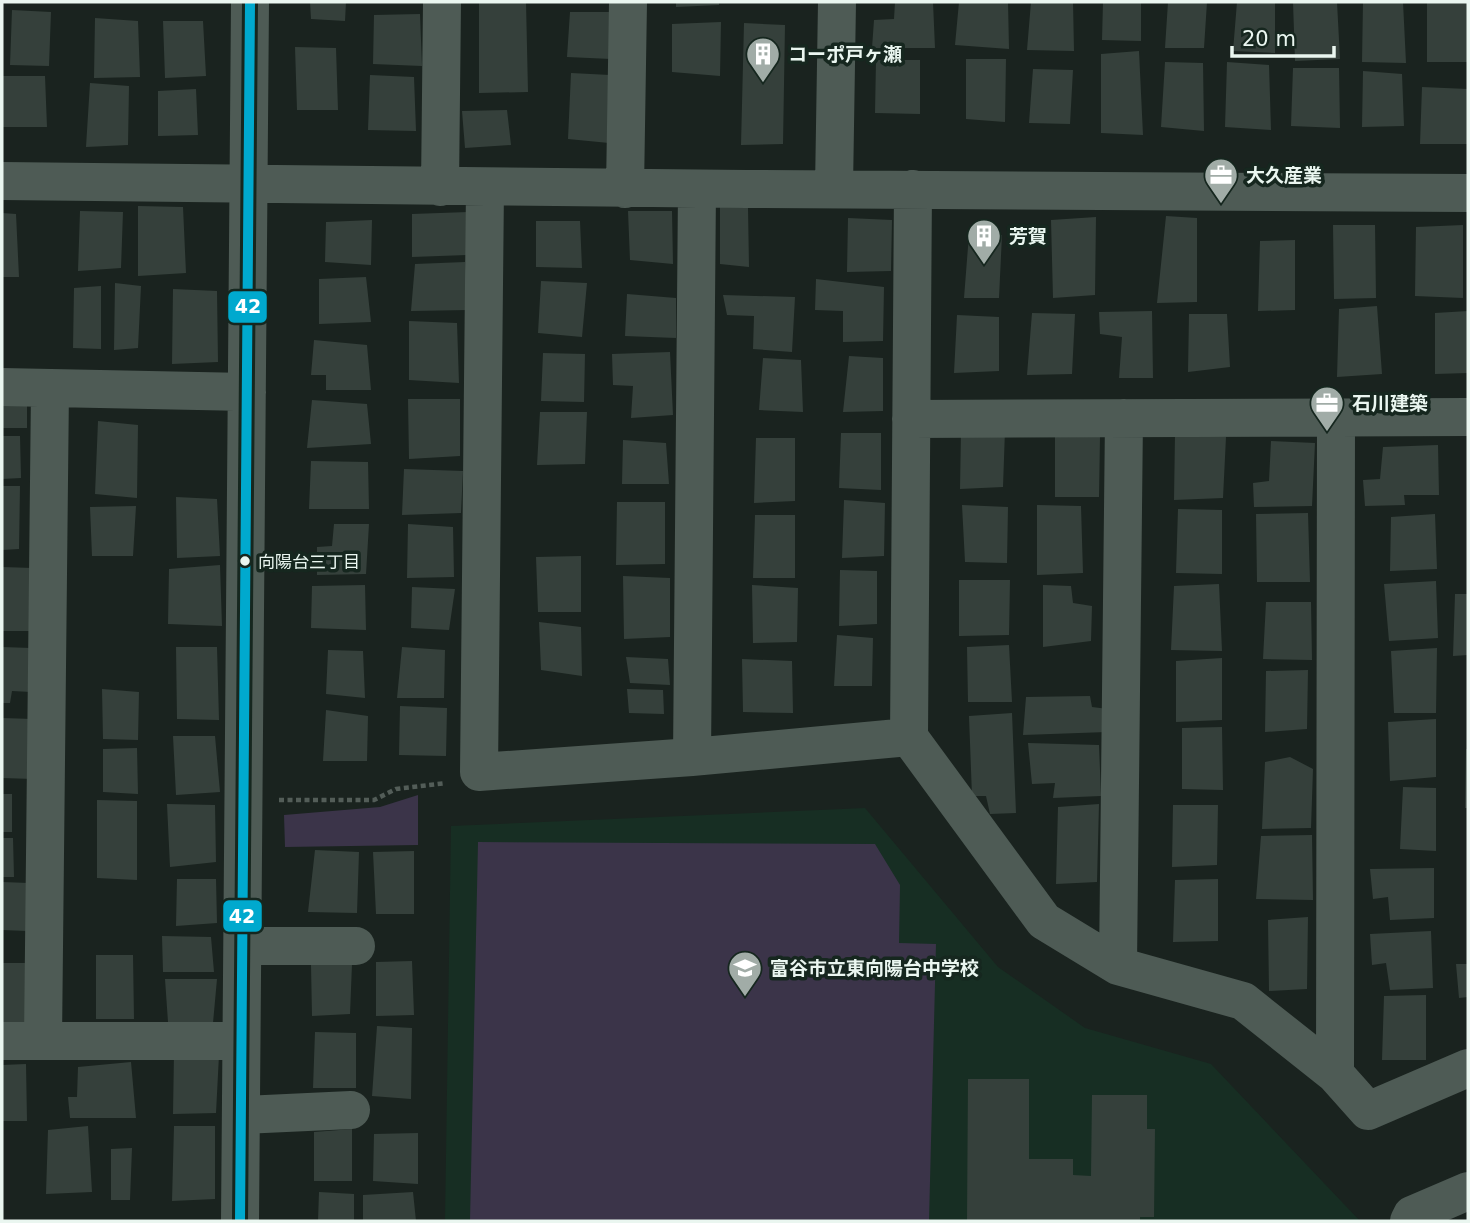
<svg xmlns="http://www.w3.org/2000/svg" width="1470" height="1223" font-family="'DejaVu Sans','Noto Sans JP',sans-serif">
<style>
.built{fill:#172e23}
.green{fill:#3b3449}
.building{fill:#35403b}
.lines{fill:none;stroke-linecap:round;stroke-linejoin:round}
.path{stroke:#535d58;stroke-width:4.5;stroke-dasharray:5 3.5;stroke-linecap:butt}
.minor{stroke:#4e5b55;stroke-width:38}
.bus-1-casing{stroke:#16271f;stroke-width:16}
.bus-1{stroke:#00a9ce;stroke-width:10}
.bus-dot{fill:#eaf6f0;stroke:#16271f;stroke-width:2.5}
.labels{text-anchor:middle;stroke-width:7;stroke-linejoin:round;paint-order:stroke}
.bus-label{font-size:17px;fill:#eaf6f0;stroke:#16271f;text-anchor:start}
.poi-label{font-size:19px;font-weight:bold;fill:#eaf6f0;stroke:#16271f;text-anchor:start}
.line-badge{stroke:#16271f;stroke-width:2.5}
.badge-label{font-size:19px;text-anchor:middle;font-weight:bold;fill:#fff}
</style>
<rect width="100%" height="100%" fill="#1a231f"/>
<path class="built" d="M865 808 998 967 1085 1028 1211 1064 1360 1221H445L451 826Z"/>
<path class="green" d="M418 795V845L285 847 284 815 380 807Z
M478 842 875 844 900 885 899 943 936 944 929 1221H470Z"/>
<path class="building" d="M310 2H346L345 21 311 19Z
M479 2H526L528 92 479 93Z
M676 2H719V5L676 7Z
M895 2H933L935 48H872L874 20 894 19Z
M959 2H1008L1009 49 955 45Z
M1031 2H1073L1074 51 1027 50Z
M1103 2H1141V41L1102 40Z
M1168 2H1207L1204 48H1165Z
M1237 2 1275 3V53L1233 51Z
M1293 2H1337L1340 59 1295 61Z
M1363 2H1403L1406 63 1362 62Z
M1427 2H1468V62H1427Z
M12 10 51 12 49 66 10 65Z
M570 12H612L611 59 567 57Z
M420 14 422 66 373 64 374 15Z
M95 18 138 21 140 77 94 78Z
M163 21H203L206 76 165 78Z
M721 22 720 76 672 72V24Z
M744 23 785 25 783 144 741 145Z
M295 47 336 48 338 110H297Z
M1139 51 1143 135 1101 133V54Z
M966 59H1006L1005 122 966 119Z
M876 60H920V114L875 113Z
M1165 62 1203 63 1204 131 1161 127Z
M1227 62 1269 65 1271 130 1225 127Z
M1293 68H1339L1340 128 1291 126Z
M1033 69 1073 70 1070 124 1029 123Z
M1363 71 1402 74 1404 126 1362 127Z
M571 73 610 75 609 143 568 139Z
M370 75 414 77 416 131 368 130Z
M2 76H45L47 127H2Z
M90 83 129 86 128 145 86 147Z
M1422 87 1468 89V144H1420Z
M196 89 198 135 158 136V91Z
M507 110 511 145 465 148 462 111Z
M138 206 183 207 186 273 138 276Z
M720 207 748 208 749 267 720 264Z
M80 211 123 212 121 268 78 271Z
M628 211H672L673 264 630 260Z
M468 212 467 255 412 257V214Z
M2 213 16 214 19 277H2Z
M1166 216 1197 218V302L1157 303Z
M1096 217 1095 295 1053 298 1051 220Z
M848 218 892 220 891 271 847 272Z
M372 220 371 265 325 262 326 222Z
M536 221H580L582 268 536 267Z
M1333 225H1375L1376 298 1334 299Z
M1463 225V298L1415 296 1416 227Z
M969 234 1002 235 999 298H964Z
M1295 240V310L1258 311 1260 241Z
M465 262 468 310 411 311 415 264Z
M366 277 371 322 319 324V279Z
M816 279 884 287 883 341 843 342V311L815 310Z
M541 281 587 283 582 337 538 333Z
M115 283 141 286 138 348 114 350Z
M101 286V349L73 348 74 288Z
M173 289 217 291 218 362 172 364Z
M627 294 676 298V338L625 336Z
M723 295 795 297 792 352 753 349 754 316 727 315Z
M1377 306 1382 374 1337 377 1339 309Z
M1152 311 1153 378H1119L1122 337 1100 334 1099 312Z
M1468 311V373L1435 374V313Z
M1032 313 1075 314 1072 374 1027 375Z
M1189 314H1227L1230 367 1188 372Z
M957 315 999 317V371L954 373Z
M409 321 457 323 459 383 409 380Z
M314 340 367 345 371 390H326V375H311Z
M670 352 673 415 631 418 633 386 613 385 612 354Z
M543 353 585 354 584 402 541 401Z
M849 356 883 358V411L843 412Z
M763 358 801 360 803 412 759 410Z
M2 394H27V428H2Z
M408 399H460V456L409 459Z
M312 400 367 404 371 444 307 448Z
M540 412H587L585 464 537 465Z
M98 421 138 425 137 498 95 494Z
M961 430H1005L1003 487 960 489Z
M841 433H881V490L839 488Z
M1175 434 1226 437 1223 498 1174 500Z
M1055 435 1100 437 1099 497H1055Z
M2 436H20L21 478 2 479Z
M756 438H795V501L754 503Z
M623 440 666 443 669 484H622Z
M1271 441 1315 443 1312 506 1254 507 1253 483 1269 481Z
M1438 445 1439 495H1404L1405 505 1365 506 1363 480 1380 479 1383 447Z
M311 461 368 462 369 509H309Z
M404 469 463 471 461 513 402 515Z
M2 486H20L19 549 2 550Z
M176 497 217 499 220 556 177 558Z
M844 500 885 503 884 556 842 558Z
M617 502H665V564L616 565Z
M962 505 1008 507 1007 563 965 562Z
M1037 505 1081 506 1083 573 1037 575Z
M136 506 133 556H92L90 507Z
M1178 509 1222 510V574L1176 573Z
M1308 513 1310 582H1257L1256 514Z
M1435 514 1437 569 1390 571 1391 517Z
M755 515H795V578H753Z
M334 524H369L366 574 317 575V547L332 546Z
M408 524 453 527 454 577 407 578Z
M581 556V612H538L536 557Z
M220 565 222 626 168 624 169 569Z
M2 567 33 568 34 631H2Z
M840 570 877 571V624L839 626Z
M623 576 670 578V637L624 639Z
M959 580H1010L1009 635 959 636Z
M1436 581 1438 638 1389 641 1384 584Z
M1219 584 1222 651 1171 650 1174 586Z
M365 585 366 630 311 628 312 586Z
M752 585 798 588 797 642 753 643Z
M1043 585 1071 586 1073 603 1092 606 1091 641 1043 647Z
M412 587 455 589 449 630 411 628Z
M1455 594H1468V655L1453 656Z
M1266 602H1311L1312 660 1263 659Z
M539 622 581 627 582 676 541 670Z
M837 635 873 638 872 686H834Z
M1009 645 1012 702H968L967 647Z
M2 647 31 648V692L12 691 10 703H2Z
M176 647H217L219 720 177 719Z
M402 647 445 650 444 698H397Z
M1437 648 1436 713H1394L1391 651Z
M328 650 363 651 365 698 326 694Z
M626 657 668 659 670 685 630 683Z
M1222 658V720L1176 722V661Z
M742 659 792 661 793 713 743 712Z
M1308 670 1307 729 1265 732 1266 671Z
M102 689 139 692 138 740 103 739Z
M627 689 663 690 664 714 629 713Z
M1090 696 1092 707 1108 709 1107 732 1023 735 1026 697Z
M400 706 447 708 446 756 399 755Z
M326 710 368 716 367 761H323Z
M1012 713 1016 813 990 814 986 796H972L969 716Z
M2 718 33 719V779L2 778Z
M1436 719V777L1390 781 1388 722Z
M1222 727 1223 790 1182 789V728Z
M173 736H215L220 792 176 795Z
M1028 743 1099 745 1101 796 1053 798 1055 783 1032 784Z
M137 748 138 794 103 792V749Z
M1466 749H1468V808H1465Z
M1290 757 1313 769 1311 828 1262 829 1265 762Z
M1403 787 1436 788V851L1400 849Z
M2 794H12V832H2Z
M97 800 137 801V880L97 878Z
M167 804 215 805 216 862 170 867Z
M1099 804 1097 882 1056 884 1058 807Z
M1173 805H1218L1217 865 1172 867Z
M1312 835 1313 900 1256 899 1261 836Z
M2 838H13L14 877H2Z
M315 850 359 852 357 913 308 912Z
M414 851V914H376L373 852Z
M1434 868V918L1390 920 1388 897 1373 899 1370 869Z
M177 879H216L217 923 176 926Z
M1218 879V941L1173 942 1175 880Z
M2 882 29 883 27 931 2 930Z
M1308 917 1307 989 1269 991 1268 920Z
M1431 931 1433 988 1390 990 1386 963 1372 965 1370 934Z
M162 936 211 937 214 972H163Z
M96 955H133L134 1019H96Z
M412 961 414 1015 376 1016V962Z
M2 963H27L28 1023 2 1024Z
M352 964 350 1014 312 1016 311 965Z
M1456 964H1468V997L1459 998Z
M165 979H217L213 1023 168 1022Z
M1426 995V1060H1382L1384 996Z
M377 1026 412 1028 411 1099 372 1096Z
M315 1032 356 1033V1088H313Z
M174 1053 219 1055 216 1113 173 1114Z
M131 1062 136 1118H70L68 1097H77L78 1067Z
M26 1064 27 1121H2V1065Z
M968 1079H1029V1159H1073V1175L1091 1176 1092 1095H1147V1129H1155L1154 1217H1140V1221H967Z
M88 1126 92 1192 46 1194 48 1130Z
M174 1126H215V1199L172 1201Z
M352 1129V1181H314V1132Z
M418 1133V1184L373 1181 374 1134Z
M132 1148 130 1200H111V1149Z
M319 1192 354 1194V1221H318Z
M413 1192 416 1221H363V1195Z"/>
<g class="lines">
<path class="path" d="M279 800H374L396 789 446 783"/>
<path class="minor" d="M2 181C491 189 979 190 1468 193
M440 187 442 2
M485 187 479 772 692 757 909 737
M834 188 837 2
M625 189 628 2
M913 189 909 737 1044 921 1118 966 1243 1001 1335 1074 1368 1111 1468 1068
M2 387 247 392
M911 419 1468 417
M692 757 697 189
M243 946H356
M1118 966 1124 418
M2 1041H241
M43 1041 50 388
M1335 1074 1336 418
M241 1115 351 1110
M240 1221 250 2
M1409 1221 1412 1215 1468 1191"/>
<g class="bus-1-casing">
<path id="bus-1" d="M240 1221 250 2"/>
</g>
<use href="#bus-1" class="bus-1"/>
</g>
<defs>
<g id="building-pin" transform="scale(1.75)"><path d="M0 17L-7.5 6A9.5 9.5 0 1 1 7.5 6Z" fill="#a1aca7" stroke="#16271f"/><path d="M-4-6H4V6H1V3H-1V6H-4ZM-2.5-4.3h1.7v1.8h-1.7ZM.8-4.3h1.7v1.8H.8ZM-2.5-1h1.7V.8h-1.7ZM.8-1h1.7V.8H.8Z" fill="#fff"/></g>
<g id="office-pin" transform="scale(1.75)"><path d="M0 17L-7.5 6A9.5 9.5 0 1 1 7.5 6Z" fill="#a1aca7" stroke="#16271f"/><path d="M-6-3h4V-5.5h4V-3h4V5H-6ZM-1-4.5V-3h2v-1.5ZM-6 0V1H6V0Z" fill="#fff"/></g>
<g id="school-pin" transform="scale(1.75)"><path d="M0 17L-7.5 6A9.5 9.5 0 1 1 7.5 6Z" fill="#a1aca7" stroke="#16271f"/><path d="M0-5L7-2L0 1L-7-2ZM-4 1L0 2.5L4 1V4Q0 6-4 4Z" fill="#fff"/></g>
</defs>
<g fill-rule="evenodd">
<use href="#building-pin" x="763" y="54"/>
<use href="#office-pin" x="1221" y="175"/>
<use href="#building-pin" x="984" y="236"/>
<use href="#office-pin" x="1327" y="403"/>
<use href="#school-pin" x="745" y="968"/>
</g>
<circle class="bus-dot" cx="245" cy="561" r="6"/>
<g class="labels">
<g class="bus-label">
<text x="258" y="568">向陽台三丁目</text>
</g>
<g class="poi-label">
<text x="788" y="61">コーポ戸ヶ瀬</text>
<text x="1246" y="182">大久産業</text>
<text x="1009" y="243">芳賀</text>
<text x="1352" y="410">石川建築</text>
<text x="770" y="975">富谷市立東向陽台中学校</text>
</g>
</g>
<g class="line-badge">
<rect x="227" y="290" width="41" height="34" rx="7" fill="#00a9ce"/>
<rect x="222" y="899" width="41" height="34" rx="7" fill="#00a9ce"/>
</g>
<g class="badge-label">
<text x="248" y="313">42</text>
<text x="242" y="923">42</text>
</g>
<rect width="1470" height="1223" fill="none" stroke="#eaf6f0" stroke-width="7"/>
<path d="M1232 46v10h102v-10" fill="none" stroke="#eaf6f0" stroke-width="3.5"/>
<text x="1242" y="46" font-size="21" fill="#eaf6f0" stroke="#16271f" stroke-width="5" paint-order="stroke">20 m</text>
</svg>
